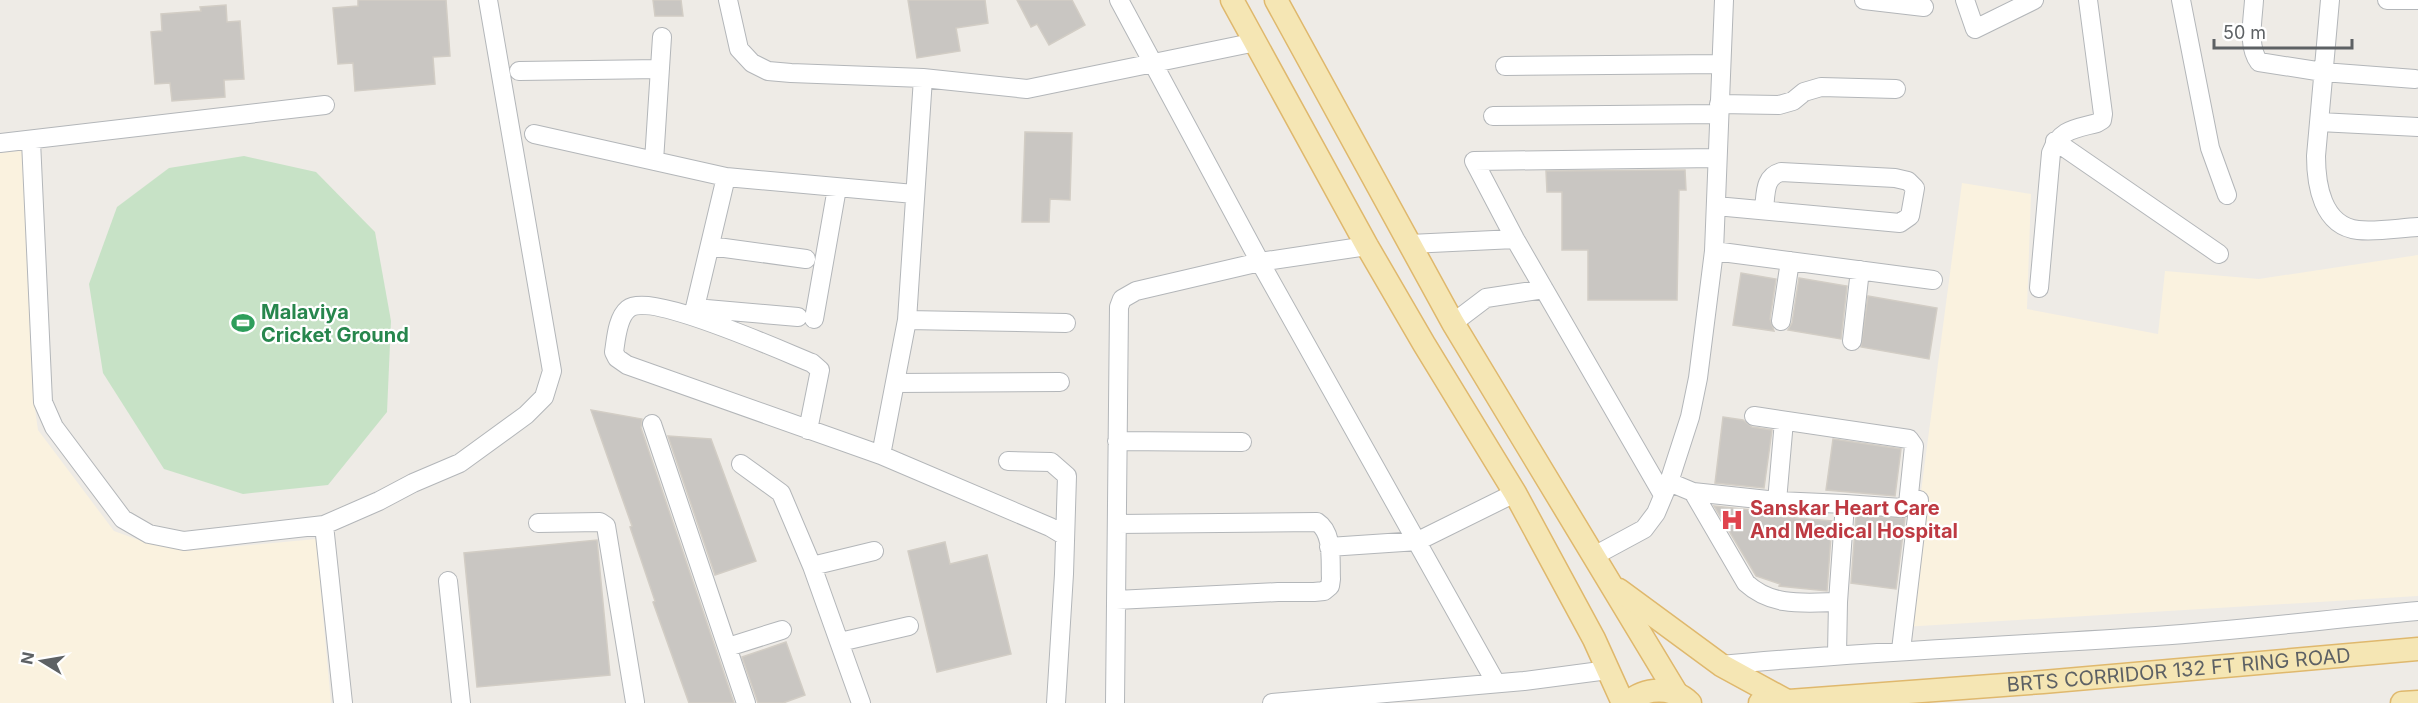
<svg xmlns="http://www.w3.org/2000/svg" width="2418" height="703" font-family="Inter,sans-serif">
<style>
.commercial{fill:#faf2df}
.green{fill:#c7e2c6}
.building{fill:#c9c6c2;stroke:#d2cdc5;stroke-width:1.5}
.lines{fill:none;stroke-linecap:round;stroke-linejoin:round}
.minor-casing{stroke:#b3b6b9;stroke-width:20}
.major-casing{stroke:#dfb86d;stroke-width:25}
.minor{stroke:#fff;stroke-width:18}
.major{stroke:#f5e6b4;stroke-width:22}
.labels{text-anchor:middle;stroke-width:4.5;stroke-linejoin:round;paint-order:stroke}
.leisure-label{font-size:20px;font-weight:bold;fill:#27864d;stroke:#fff;text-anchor:start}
.health-label{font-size:20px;font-weight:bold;fill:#be3a42;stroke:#fff;text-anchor:start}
.street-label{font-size:20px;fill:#5d6164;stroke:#fff}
</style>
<rect width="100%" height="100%" fill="#eeebe6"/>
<path class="commercial" d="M22 151 33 395 38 430 114 531 147 543 186 551 316 539 331 703H0V152Z
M1962 183 2031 194 2027 309 2158 334 2165 271 2259 279 2418 255V596L1903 627Z"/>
<path class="green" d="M244 156 316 172 375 232 391 321 387 412 328 485 243 494 164 469 103 373 89 284 117 207 169 168Z"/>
<path class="building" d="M358 0H446L450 56 433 57 435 84 355 91 353 63 338 64 333 8 358 6Z
M653 0H681L683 16H655Z
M908 0H985L988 23 956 28 960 51 917 58Z
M1017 0H1072L1085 25 1049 45 1037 24 1031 27Z
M226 5 227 22 240 21 244 79 224 80 225 97 172 101 170 83 155 84 151 32 162 31 161 14 201 11 200 7Z
M1025 132 1072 133 1070 200 1050 199 1049 222H1022Z
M1685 170 1686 190H1679L1677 300H1588V250H1562V192H1547L1546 171Z
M1741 273 1776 279 1770 319 1774 331 1733 325Z
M1799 278 1847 286 1841 339 1788 330 1792 323Z
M1868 296 1937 308 1929 359 1861 347Z
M591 410 642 419 641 428 734 703H689L653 602 655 601 630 527 632 526Z
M1723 417 1743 420 1752 427 1772 430 1764 488 1715 483Z
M668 436 711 439 756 561 715 575Z
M1833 439 1901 449 1895 496 1826 490Z
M1714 506 1761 511V515L1832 521 1827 591 1779 586 1780 584 1756 576Z
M1856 516 1905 518 1896 589 1851 583Z
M597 540 610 675 477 687 464 553Z
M945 542 950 564 987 555 1011 654 937 672 908 551Z
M786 642 805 695 783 703H758L742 657Z"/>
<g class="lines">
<g class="minor-casing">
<path id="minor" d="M728 0 739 49 752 63 768 71 791 73 923 78 1027 89 1256 42
M1119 0 1260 262 1496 683
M1864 0 1924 7
M1965 0 1975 29 2034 0
M2181 0 2210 148 2227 195
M2254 0C2253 19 2247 46 2259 62L2323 72 2415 79
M2330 0 2316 156C2316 184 2322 226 2358 230 2377 232 2399 228 2418 227
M2387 0H2418
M1505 66 1721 64
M519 71 660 69
M1719 104 1779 105 1793 101 1804 92 1821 87 1896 89
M1493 116 1719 114
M2319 122 2418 127
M534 134 726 177 914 194
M31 141 43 402 54 427 123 519 149 534 184 541 324 525 379 501 413 483 460 463 526 415 544 397 552 371 488 0
M2055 141 2219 254
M0 143 325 105
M654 161 662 37
M1716 206 1900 223 1910 216 1915 188 1908 181 1895 178 1781 172C1764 177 1766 193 1764 209
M1410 244 1515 239
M710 246 806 259
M1714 251 1933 280
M2039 288 2051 153C2060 129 2074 129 2097 123L2102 120 2103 114 2088 0
M695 308 798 317
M693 316 726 177
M814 319 837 188
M907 320 1066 323
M1781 321 1790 261
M1453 323 1486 298 1544 289
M1852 341 1860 270
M896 383 1060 382
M1754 416 1909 439 1914 446 1908 504 1902 508 1845 504
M652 424 746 703
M808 430 820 370 812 363C784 352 650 291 628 309 617 318 616 340 614 352L617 358 627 365 881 455 1050 527 1065 536
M1117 441 1242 442
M881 455 907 320 923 78
M1008 461 1051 462 1067 476 1064 574 1056 703
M741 464 781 493 812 566 861 703
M1669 482 1693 492 1746 583C1772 607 1804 603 1838 602L1837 654
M1693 492 1777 501 1845 504 1838 602
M1663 495 1515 239 1474 161 1716 158
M1777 501 1784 421
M538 523 600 522 606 526 635 702
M324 525 343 703
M1329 547 1418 541 1515 493
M1594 556 1644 529 1656 513 1669 482 1690 417 1698 378 1714 251 1724 0
M812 566 874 551
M448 581 461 703
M1116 600 1278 592H1314L1324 591 1330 586 1331 579C1330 561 1334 533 1317 522L1117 524
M840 642 909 626
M728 647 782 630
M1901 650 1919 500
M1721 665C1866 651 2011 646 2156 636 2243 630 2331 619 2418 611
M1115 703 1119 307 1122 299 1136 291 1260 262 1367 246
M1272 703 1524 681 1608 670"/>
</g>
<g class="major-casing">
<g id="major">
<path d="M1232 0 1367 246 1424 344 1515 493 1594 639 1623 703"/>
<path d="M1276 0 1453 323 1677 694"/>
<path d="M1619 590 1721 665 1787 701"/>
<path d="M1627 703C1645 687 1672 686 1690 703"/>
<path id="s1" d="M1760 703 2043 682 2418 649"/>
<path d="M2402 703 2418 702"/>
</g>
</g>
<use href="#minor" class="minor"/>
<use href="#major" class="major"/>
</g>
<defs>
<g id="stadium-bare" transform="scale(1.8)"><path d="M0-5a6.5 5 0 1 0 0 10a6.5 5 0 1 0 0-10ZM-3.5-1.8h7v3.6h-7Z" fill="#2e9e5b" stroke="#fff" stroke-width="2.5" paint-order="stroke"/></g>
<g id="hospital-bare" transform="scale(1.8)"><path d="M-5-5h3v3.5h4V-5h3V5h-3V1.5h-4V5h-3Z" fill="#e0444e" stroke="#fff" stroke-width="2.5" paint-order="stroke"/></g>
</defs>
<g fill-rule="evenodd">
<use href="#stadium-bare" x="243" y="323"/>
<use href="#hospital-bare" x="1732" y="520"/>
</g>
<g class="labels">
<g class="leisure-label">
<text x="261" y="319">Malaviya<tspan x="261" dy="23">Cricket Ground</tspan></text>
</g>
<g class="health-label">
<text x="1750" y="515">Sanskar Heart Care<tspan x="1750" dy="23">And Medical Hospital</tspan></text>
</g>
<g class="street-label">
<text dy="7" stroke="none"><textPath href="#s1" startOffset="420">BRTS CORRIDOR 132 FT RING ROAD</textPath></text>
</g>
</g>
<g transform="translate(42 661) rotate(281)" stroke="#ffffff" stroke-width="4.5" paint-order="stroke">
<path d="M0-4.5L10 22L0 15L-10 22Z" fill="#5d6164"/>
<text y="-9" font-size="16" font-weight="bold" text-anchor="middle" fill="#5d6164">N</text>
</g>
<path d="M2214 39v9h138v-9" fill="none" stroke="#5d6164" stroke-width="3"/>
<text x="2223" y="39" font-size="18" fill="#5d6164" stroke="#ffffff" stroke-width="4.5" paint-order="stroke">50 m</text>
</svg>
